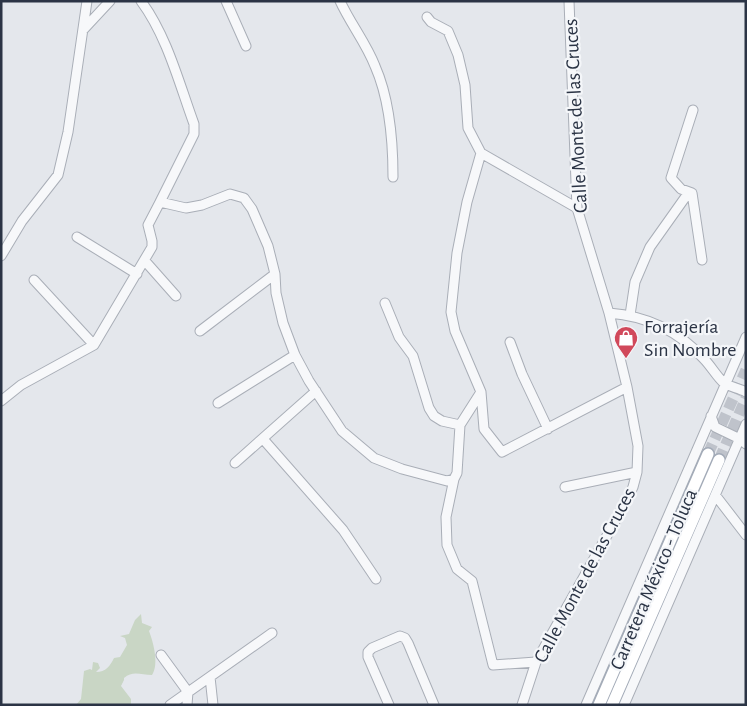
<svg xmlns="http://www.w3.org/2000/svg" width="747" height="706" font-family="'Alegreya Sans',sans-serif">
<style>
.green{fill:#c9d6c5}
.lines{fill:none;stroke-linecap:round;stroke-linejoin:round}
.major-tunnel{stroke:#bfc3cb;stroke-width:11;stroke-dasharray:11 5.5;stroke-linecap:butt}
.minor-casing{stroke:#a9aeb7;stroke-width:11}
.major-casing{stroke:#a3abb8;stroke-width:14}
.minor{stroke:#f7f8fa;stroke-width:9}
.major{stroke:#fff;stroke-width:11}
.labels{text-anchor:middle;stroke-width:4.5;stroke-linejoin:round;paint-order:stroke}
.street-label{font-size:20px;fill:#2b3445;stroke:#f4f6f9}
.poi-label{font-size:20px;fill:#2b3445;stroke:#f4f6f9;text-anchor:start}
</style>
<rect width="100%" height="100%" fill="#e4e7ec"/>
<path class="green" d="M141 614 142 623 152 627 149 631C154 644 159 665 152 675 141 675 133 670 124 678V680L121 686 131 699V705H76L81 699 84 671 90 669 92 670 93 662 98 663 100 668 96 672C106 672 110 666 114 658L120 657 127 645 125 638 120 636 129 634 135 620Z"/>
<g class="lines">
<path class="major-tunnel" d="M708 454 746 370
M719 460 746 398"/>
<g class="minor-casing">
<path id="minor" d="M141 1C167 36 179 83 194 124V134L160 202
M226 1 246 46
M340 1C350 23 366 43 375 66 390 100 393 141 393 177
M427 17 431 22 448 31 458 55 465 85 468 128 481 153 577 208
M83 30 110 1
M693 110 671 178 681 189 692 193 702 260
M481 153 467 202 457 253 451 312 455 331 481 392 484 429 502 452 627 387
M77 237 137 274
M1 256 22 221 58 175 68 132 87 1
M145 261 176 296
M34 280 94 345
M385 303 399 337 413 356 429 408 434 416 442 421 460 425
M609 313C647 316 679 331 704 359 711 366 717 377 724 383 730 387 739 388 746 392
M630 315 635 282 650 247 689 192
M200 331 275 274
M510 342 522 374 548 429
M1 401 21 385 94 345 152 247V241L148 225 160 202 186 208 202 205 230 194 244 198 252 209 268 246 275 274 276 293 283 323 295 355 309 381 342 431 374 458 402 469 447 481 454 479 446 517 447 545 457 569 472 581 493 665 536 662
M218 403 295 355
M711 416 715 427 740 439 746 444
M263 439 343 530 376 579
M235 463 316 391
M454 479 457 473 460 425 481 392
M565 487 637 472
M716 496 746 535
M161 655 188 692 187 705
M210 677 213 705
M170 705 272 633
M389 705 368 657V652L372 648 400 636 405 638 408 643 434 705
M522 705 536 662 627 500 633 487 637 472 638 446 627 387 609 313 577 208 569 1
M586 705 746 337
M624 705 746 424"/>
</g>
<g class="major-casing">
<path id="major" d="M599 705 708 454
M612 705 719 460"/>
</g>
<use href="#minor" class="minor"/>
<use href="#major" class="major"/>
</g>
<defs>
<g id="shop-pin" transform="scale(1.25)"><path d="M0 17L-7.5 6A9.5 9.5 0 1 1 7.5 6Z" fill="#d1495b" stroke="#f4f6f9"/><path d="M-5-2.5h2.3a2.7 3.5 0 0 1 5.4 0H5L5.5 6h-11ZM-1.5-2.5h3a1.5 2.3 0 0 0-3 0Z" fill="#fff"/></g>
</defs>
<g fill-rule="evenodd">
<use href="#shop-pin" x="626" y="338"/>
</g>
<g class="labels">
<g class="street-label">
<text transform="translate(575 116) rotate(-93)" y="7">Calle Monte de las Cruces</text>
<text transform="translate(584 575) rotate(-62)" y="7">Calle Monte de las Cruces</text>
<text transform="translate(653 579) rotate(-67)" y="7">Carretera México - Toluca</text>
</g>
<g class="poi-label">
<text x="644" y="333">Forrajería<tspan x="644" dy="23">Sin Nombre</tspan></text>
</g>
</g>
<rect width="747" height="706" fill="none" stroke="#2b3445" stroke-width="5"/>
</svg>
